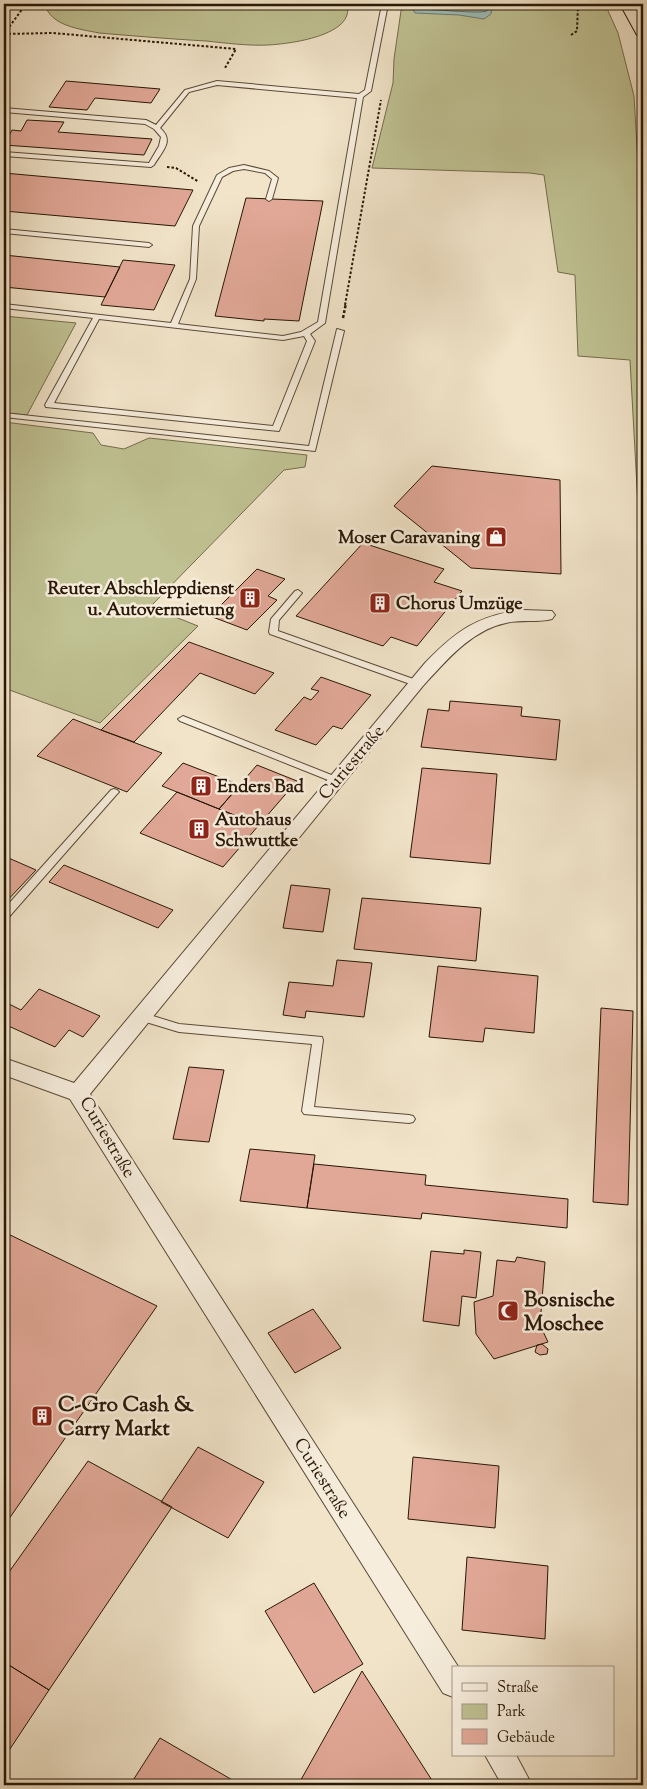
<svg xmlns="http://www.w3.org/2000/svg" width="647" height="1789" font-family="'Sorts Mill Goudy',serif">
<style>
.green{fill:#c0c293;stroke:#746c4c}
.water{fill:#9bbeb9;stroke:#6d7b71}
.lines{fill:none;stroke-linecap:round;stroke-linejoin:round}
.shore{stroke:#626a60;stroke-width:1}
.building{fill:#e1a897;stroke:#291706}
.lane-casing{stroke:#5b4a37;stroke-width:2}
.street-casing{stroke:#5b4a37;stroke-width:2}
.highway-casing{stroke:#291706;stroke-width:2}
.path-far1{stroke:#291706;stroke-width:2;stroke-dasharray:2.5 2;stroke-linecap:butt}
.path{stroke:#291706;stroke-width:2.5;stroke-dasharray:3 2;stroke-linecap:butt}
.lane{fill:#f6eddc;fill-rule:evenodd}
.street{fill:#f6eddc;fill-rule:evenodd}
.highway{fill:#f1e4c9;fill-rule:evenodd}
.labels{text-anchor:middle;stroke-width:5;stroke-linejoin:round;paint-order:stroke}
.poi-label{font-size:18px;font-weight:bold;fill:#291706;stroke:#f6eddc;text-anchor:start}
.street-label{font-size:18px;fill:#291706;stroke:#f6eddc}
.near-poi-label{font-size:21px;font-weight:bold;fill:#291706;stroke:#f6eddc;text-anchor:start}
</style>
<rect width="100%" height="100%" fill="#f1e4c9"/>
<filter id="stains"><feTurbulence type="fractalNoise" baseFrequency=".004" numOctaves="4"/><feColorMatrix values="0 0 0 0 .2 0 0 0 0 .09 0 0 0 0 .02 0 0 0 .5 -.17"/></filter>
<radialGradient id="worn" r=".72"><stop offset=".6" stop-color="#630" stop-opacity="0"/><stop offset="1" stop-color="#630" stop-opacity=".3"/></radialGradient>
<path class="green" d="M45 4H347C356 36 288 44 268 45 247 46 226 43 206 41 170 39 135 36 99 33 80 29 50 26 45 4Z
M402 4H605L618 33 634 96 643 252V597L630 360 578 356 575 275 558 272 544 175 530 173 372 168 393 83 394 59Z
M4 316 76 323 27 415 4 413Z
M4 422 93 433 101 445 124 449 149 438 307 455 305 467 284 470 150 607 198 626 100 723 4 688Z"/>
<path class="water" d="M414 4H492L491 14 484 19 459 15 415 13 412 8Z"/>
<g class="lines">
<path class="shore" d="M418 4 420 9C432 9 479 14 487 11L488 4"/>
</g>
<path class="building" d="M66 81 160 89 151 103 95 98 87 110 49 107Z
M27 120 64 122 58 132 152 139 144 155 4 145 12 130 21 131Z
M4 173 193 190 175 226 4 211Z
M246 198 323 201 299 321 264 319V321L215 316Z
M4 255 120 267 105 297 4 287Z
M123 260 175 265 154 310 101 305Z
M432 466 560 480 561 574 471 568 394 506Z
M363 543 444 569 434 582 462 591 417 646 391 637 383 646 296 616Z
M257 569 285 579 268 596 277 600 247 630 210 616Z
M189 642 274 673 255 694 200 673 134 742 101 730Z
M321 677 371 695 342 729 333 726 316 745 275 730 304 697 311 700 319 691 311 689Z
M450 701 522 707 521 716 560 720 556 760 421 747 428 709 449 711Z
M73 719 101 730 162 753 127 792 37 756Z
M183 763 240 785 219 809 162 786Z
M257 765 297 781 259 825 219 809Z
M422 768 497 774 490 864 410 857Z
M177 792 219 809 259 825 223 867 140 833Z
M4 856 36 870 4 904Z
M64 865 173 910 158 928 49 882Z
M291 885 330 889 323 932 283 928Z
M362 898 481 908 476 961 354 949Z
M337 960 372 963 364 1017 306 1011 305 1018 283 1015 289 982 333 986Z
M438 966 538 976 534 1033 485 1028 483 1042 429 1037Z
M39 989 100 1016 83 1037 69 1030 55 1047 4 1024V1010L9 1004 21 1010Z
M601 1008 633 1011 628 1205 593 1202Z
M189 1067 224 1070 209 1142 173 1139Z
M250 1149 315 1155 307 1208 240 1201Z
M314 1164 426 1175 425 1185 568 1199 567 1228 422 1213 421 1219 307 1208Z
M4 1232 157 1306 4 1526Z
M464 1250 481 1252 476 1298 462 1296 459 1326 423 1321 431 1251 464 1254Z
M517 1257 545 1262 540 1325 548 1342 494 1359 476 1334 474 1302 493 1296 497 1260 515 1262Z
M313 1309 341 1348 295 1373 268 1333Z
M542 1344 548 1349 547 1354 540 1355 535 1352 537 1345Z
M198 1447 264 1482 228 1538 161 1502Z
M413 1457 499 1466 495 1528 408 1519Z
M88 1461 172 1507 49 1690 4 1662V1579Z
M467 1557 548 1566 545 1639 462 1630Z
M314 1583 363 1664 314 1693 265 1611Z
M4 1662 49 1690 4 1758Z
M362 1671 435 1785H298Z
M160 1738 241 1785H130Z"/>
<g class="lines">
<g class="lane-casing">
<path id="lane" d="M382 4H388L371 91 363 97 325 323 310 334 315 341 279 431 46 407 45 405 93 318 4 308V304L171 323 190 279 193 226 217 175 229 168 244 165 269 171 278 178 272 199 269 201 266 199 272 179 265 173 244 169 233 171 222 177 199 226 196 279 178 324 283 336 301 332 318 322 357 98 217 85 189 92 160 128C175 141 162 151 154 165L151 167 4 156V152L149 163 159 146 161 137 154 129 145 124 4 112V108L146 120 156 125 185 90 217 81 359 94 365 90ZM99 319 283 340 304 336 307 341 273 426 54 403Z
M4 229 149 243 152 245 149 247 4 233Z
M337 329 344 331 315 451 4 417V413L309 446Z
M298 590 302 593 279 620 278 631 419 681 420 683 419 685H413L270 634 269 632 271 619 295 591Z
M183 716 339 778 341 780 336 783 333 782 180 721 178 719Z
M114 789 117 790 119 792 117 794 8 918 4 919V909L111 790Z
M140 1012 179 1024 322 1037 323 1040 314 1107 409 1115 413 1116 415 1119 413 1122 409 1123 304 1114 302 1111 312 1044 179 1032 136 1019 135 1016 136 1013Z"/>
</g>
<g class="street-casing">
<path id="street" d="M523 610 552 611 555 615 552 619C537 623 521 619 506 623 471 630 445 662 422 687L90 1094 459 1668H453V1697L443 1693 70 1099 4 1075V1058L74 1083 425 663C456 631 478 615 523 610Z
M485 1755H516L532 1785H502Z"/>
</g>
<g class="highway-casing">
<path id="highway" d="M620 4H636L643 18V37L637 35Z"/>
</g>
<path class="path-far1" d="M4 34 53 33 236 49 225 68
M4 34 26 4
M571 35 577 31 578 4
M167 167 176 168 199 182
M345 305 381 100"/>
<path class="path" d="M343 318 346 303"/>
<use href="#lane" class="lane"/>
<use href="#street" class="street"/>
<use href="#highway" class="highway"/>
</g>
<defs>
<g id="shop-square" transform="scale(1.125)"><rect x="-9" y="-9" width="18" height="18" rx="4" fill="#8f2418" stroke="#f6eddc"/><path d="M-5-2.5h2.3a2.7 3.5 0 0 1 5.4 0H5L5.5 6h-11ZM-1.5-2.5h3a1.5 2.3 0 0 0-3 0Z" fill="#fff"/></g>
<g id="building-square" transform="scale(1.125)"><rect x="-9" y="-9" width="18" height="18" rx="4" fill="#8f2418" stroke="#f6eddc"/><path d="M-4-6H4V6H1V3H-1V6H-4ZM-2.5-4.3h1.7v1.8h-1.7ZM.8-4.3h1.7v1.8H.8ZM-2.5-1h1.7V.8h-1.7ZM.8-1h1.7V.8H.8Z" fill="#fff"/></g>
<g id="mosque-square" transform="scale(1.125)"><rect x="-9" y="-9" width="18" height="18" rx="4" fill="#8f2418" stroke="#f6eddc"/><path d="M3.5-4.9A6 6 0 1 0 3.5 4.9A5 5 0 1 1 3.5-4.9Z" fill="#fff"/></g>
</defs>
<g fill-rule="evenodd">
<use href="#shop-square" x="496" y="537"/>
<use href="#building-square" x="250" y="598"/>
<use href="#building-square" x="380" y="603"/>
<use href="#building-square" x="201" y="786"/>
<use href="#building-square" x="199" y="829"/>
<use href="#mosque-square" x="508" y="1311"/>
<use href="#building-square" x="42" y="1416"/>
</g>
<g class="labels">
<g class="poi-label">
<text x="480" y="543" text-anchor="end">Moser Caravaning</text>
<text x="234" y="594" text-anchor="end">Reuter Abschleppdienst<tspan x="234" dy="21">u. Autovermietung</tspan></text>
<text x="396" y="609">Chorus Umzüge</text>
<text x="217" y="792">Enders Bad</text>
<text x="215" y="825">Autohaus<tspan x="215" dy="21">Schwuttke</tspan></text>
</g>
<g class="street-label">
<text transform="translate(351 762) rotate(-50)" y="6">Curiestraße</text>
<text transform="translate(108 1137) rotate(59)" y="6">Curiestraße</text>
<text transform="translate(323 1478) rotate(58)" y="6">Curiestraße</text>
</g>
<g class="near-poi-label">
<text x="524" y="1306">Bosnische<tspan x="524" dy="24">Moschee</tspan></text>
<text x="58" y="1411">C-Gro Cash &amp;<tspan x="58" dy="24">Carry Markt</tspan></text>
</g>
</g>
<rect width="647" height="1789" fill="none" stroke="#f1e4c9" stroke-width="20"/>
<rect x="5" y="5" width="637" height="1779" fill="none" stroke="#291706" stroke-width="2.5"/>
<rect x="10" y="10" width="627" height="1769" fill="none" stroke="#291706"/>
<rect x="452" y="1666" width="162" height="90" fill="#f6eddc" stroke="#a49786"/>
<rect x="462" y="1683" width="25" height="8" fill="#f6eddc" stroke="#a49786"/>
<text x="497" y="1692" font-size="15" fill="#291706">Straße</text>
<rect x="462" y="1704" width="25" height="15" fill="#c0c293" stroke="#a49786"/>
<text x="497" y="1716" font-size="15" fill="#291706">Park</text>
<rect x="462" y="1729" width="25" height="15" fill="#e1a897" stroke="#a49786"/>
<text x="497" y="1742" font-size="15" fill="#291706">Gebäude</text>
<rect width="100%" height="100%" filter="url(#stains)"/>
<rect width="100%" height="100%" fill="url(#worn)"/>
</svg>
